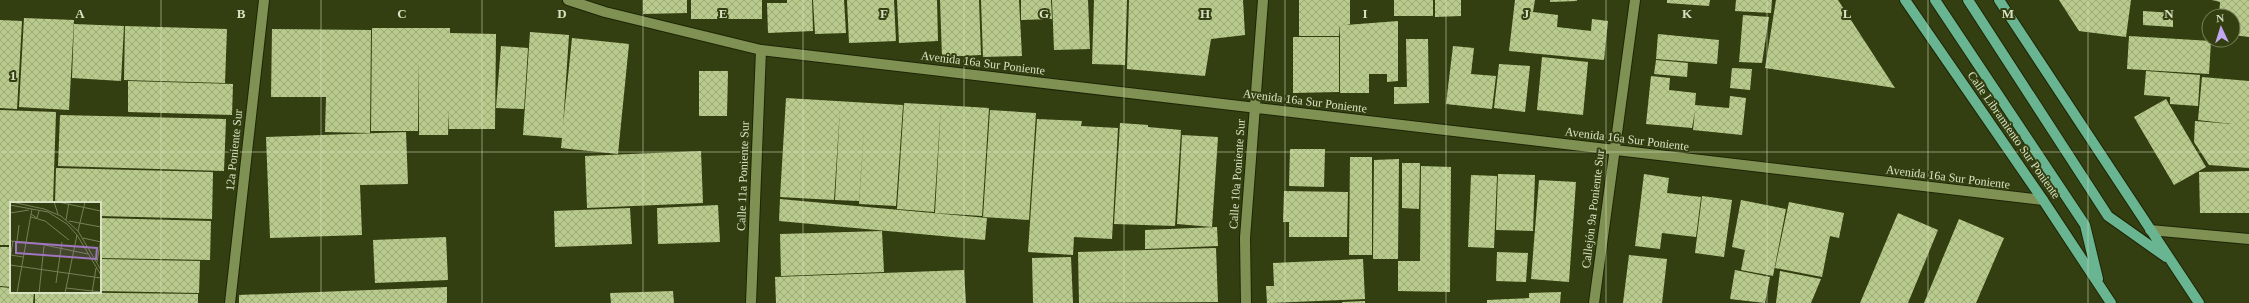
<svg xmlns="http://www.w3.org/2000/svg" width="2249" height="303" font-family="'Times New Roman',serif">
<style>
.building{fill:url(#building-cross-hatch)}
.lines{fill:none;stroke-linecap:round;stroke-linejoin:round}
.minor-casing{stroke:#1d2505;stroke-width:12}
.major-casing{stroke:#1d2505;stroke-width:12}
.minor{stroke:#809154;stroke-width:10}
.major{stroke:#69b491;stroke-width:10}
.grid{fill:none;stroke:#d8e2c3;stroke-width:1;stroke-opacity:0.55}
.labels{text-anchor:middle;stroke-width:4;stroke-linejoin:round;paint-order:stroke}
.street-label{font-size:12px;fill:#d8e2c3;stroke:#343f11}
.inset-road{fill:none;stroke:#768058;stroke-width:1}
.view{fill:#a075c1;fill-opacity:0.15;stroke:#a075c1;stroke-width:2}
.inset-edge{fill:none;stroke:#d8e2c3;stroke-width:2}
.grid-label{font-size:13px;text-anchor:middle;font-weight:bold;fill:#d8e2c3;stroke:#343f11;stroke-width:4;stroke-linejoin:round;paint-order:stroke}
</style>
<defs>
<pattern id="building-cross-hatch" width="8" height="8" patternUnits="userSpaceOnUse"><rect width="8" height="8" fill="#b9cb8c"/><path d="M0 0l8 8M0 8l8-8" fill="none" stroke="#9ba978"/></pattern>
</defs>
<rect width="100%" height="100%" fill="#343f11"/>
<path class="building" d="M643 0H687V13L643 14Z
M691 0H762V19H691Z
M787 0H812L813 31 768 33 767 3H787Z
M813 0H844L846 33 815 34Z
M847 0H894L896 41 849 43Z
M897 0H937L938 41 899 43Z
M940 0H979L981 55 942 57Z
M981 0H1019L1022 56 983 57Z
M1021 0H1051L1052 19 1021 20Z
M1052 0H1088L1090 49 1054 50Z
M1094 0H1127L1125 65 1092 64Z
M1129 0H1243L1245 35 1211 39 1205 76 1127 69Z
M1299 0H1350V24L1346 25 1398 21V81L1387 82V74H1369V93H1340V24L1339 36H1299Z
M1394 0H1433V16H1394Z
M1435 0H1461V16L1435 17Z
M1515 0H1535L1533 12 1558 15 1557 27 1591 31 1592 19 1608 21 1604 60 1509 51Z
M1550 0H1577V1L1550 2Z
M1667 0H1710L1709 6 1667 3Z
M1736 0H1772L1771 13 1735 11Z
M1776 0H1838L1895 88 1765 68Z
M2059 0H2131L2126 37 2079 31Z
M2212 0H2249V37L2233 35V16H2219L2220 2Z
M2143 11 2173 13V27L2143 25Z
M1743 15 1769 17 1762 63 1739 62Z
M24 18 74 20 69 110 19 107Z
M0 20 22 21 17 109 0 108Z
M74 24 124 26 121 81 72 78Z
M125 26 227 29 225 83 124 80Z
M372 28H450V33L496 34 495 129H449V111L448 135H419V60L418 131H371Z
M272 29 371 30 370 133 325 132 326 97H271Z
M530 32 569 35 563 125 572 38 629 44 618 154 561 148 562 138 523 135Z
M1658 34 1719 40 1717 64 1656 59Z
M2129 36 2211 41 2209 74 2127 69Z
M1293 37H1339V92L1293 93Z
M1406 39H1428L1429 103 1394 104V87H1407Z
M501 46 528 48 524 109 496 108Z
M1453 46 1474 48 1471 74 1496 76 1492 109 1446 104Z
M1542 57 1588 62 1583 115 1537 110Z
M1656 60 1688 63 1687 77 1654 74Z
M1499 64 1530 66 1525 112 1494 108Z
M1732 68 1752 69 1750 90 1730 88Z
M699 71H728L727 116H699Z
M2146 71 2200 75 2198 106 2170 104V97L2144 95Z
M1651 76 1670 78 1669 90 1696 93 1695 105 1729 108 1730 96 1746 98 1742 135 1693 130 1695 111 1692 128 1646 124Z
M2202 77 2249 81V168L2209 165 2194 142 2195 121 2232 124 2198 120Z
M128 81 233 84 232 115 128 112Z
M786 98 903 105 896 206 859 204 865 115 859 201 835 200 840 109 834 200 780 197Z
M2166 99 2206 167 2174 185 2134 117Z
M904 103 941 105 934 212 897 209Z
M941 105 989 108 982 216 935 213Z
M0 110 56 112 53 203H11V245H0Z
M990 110 1036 113 1029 220 983 217Z
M60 115 226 119 224 171 58 166Z
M1037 119 1082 121 1081 126 1118 128 1112 239 1074 237 1073 255 1028 252Z
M1120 123 1148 125V127L1181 130 1175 226 1114 224Z
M406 132 408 184 360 185 362 235 270 238 266 137Z
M1182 135 1218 137 1212 227 1177 224Z
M1290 149H1325L1324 187 1289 186Z
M701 151 703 203 587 208 585 156Z
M1350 157H1372V255H1349Z
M1399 159 1398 259H1373L1374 160Z
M1402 163H1420L1419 209 1402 208Z
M1421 166 1451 167 1450 292 1398 291V261H1420Z
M56 168 213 172 212 219 100 216V203H55Z
M2249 171V213H2200L2199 172Z
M1498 174 1535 175 1533 231 1496 230Z
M1644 174 1669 178 1667 193 1701 197 1696 237 1662 233 1660 249 1635 246Z
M1471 175 1497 176 1494 248 1468 247Z
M1539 180 1576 182 1569 282 1531 279Z
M1284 191 1348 192 1347 237H1289V222H1283Z
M1702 196 1732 200 1724 257 1695 253Z
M780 199 987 218 985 240 779 221Z
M1741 200 1786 209 1773 276 1741 270 1745 250 1732 247Z
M1789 202 1844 213 1839 238 1830 236 1822 277 1775 268Z
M718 205 720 242 658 244 657 208Z
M630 208 632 244 555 247 554 211Z
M1898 213 1938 230 1908 303H1860Z
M100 218 211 221 210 260 100 258Z
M1959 219 2004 238 1976 303H1924Z
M1217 227 1218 246 1145 249V230Z
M882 231 884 272 781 276 780 234Z
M446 237 448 280 375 283 373 240Z
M0 247H11V287L0 286Z
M1216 248 1218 302 1079 303 1078 252Z
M1497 252 1528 253 1526 282 1496 281Z
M1629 255 1667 259 1662 303H1623Z
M1071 257 1073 303H1033L1032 258Z
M100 259 200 261 199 293 100 291Z
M1363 259 1365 299 1267 303 1266 286H1274L1273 263Z
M964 270 966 303H776L775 277Z
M1735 270 1770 277 1765 303 1730 299Z
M1780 271 1821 279 1811 303H1776Z
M0 287 11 288V292H34L33 303H0Z
M447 287V303H239V295Z
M673 291 674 303H611L610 293Z
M35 292 198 294V303H35Z
M1561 292 1560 303H1487V300L1529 298V293Z
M1365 301V303H1342V302Z"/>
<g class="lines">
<g class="minor-casing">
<path id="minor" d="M568 0 605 12 761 50 2043 200
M2150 230 2249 239
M230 303 264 0
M751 303 761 50
M1246 303 1245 238 1263 0
M1594 303 1635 0"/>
</g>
<g class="major-casing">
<path id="major" d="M1905 0 2043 200 2111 303
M1935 0 2085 225 2098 279
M1968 0 2108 216 2166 257
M1999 0 2199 303"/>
</g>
<use href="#minor" class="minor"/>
<use href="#major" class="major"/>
</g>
<path class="grid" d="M161 0V303M321 0V303M482 0V303M643 0V303M803 0V303M964 0V303M1124 0V303M1285 0V303M1446 0V303M1606 0V303M1767 0V303M1928 0V303M2088 0V303M0 152H2249"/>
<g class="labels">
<g class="street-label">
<text transform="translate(983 63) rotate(7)" y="4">Avenida 16a Sur Poniente</text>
<text transform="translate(1305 101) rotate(7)" y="4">Avenida 16a Sur Poniente</text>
<text transform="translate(2014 135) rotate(55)" y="4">Calle Libramiento Sur Poniente</text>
<text transform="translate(1627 139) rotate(7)" y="4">Avenida 16a Sur Poniente</text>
<text transform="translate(234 150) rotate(-84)" y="4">12a Poniente Sur</text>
<text transform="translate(1237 174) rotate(-86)" y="4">Calle 10a Poniente Sur</text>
<text transform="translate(743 176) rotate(-88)" y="4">Calle 11a Poniente Sur</text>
<text transform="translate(1948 177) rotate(7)" y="4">Avenida 16a Sur Poniente</text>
<text transform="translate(1593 209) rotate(-83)" y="4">Callejón 9a Poniente Sur</text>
</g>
</g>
<g transform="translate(10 202)">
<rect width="91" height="91" fill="#343f11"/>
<path class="inset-road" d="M2 0 34 7 51 14 68 29 91 68M44 0 48 12M48 0 91 9M0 3 38 10 57 22 67 33 91 73M0 11 19 8M21 12 27 16 29 9M21 15 35 19 59 38M56 18 59 0M59 19 91 25M68 29 75 0M73 36 91 40M0 39 25 41 78 52M7 39 9 23M1 53 13 55M0 57 3 39M87 60 91 36M0 63 91 76M46 81 52 40M56 86 91 90M7 91 22 7M29 91 34 44M55 91 67 33M82 91 86 66"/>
<path class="view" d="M6 40 87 46 86 57 6 51Z"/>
<rect width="91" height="91" class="inset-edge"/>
</g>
<g class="grid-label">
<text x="80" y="18">A</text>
<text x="241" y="18">B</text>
<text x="402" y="18">C</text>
<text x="562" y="18">D</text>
<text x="723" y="18">E</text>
<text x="884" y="18">F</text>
<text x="1044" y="18">G</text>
<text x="1205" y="18">H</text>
<text x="1365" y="18">I</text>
<text x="1526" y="18">J</text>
<text x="1687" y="18">K</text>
<text x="1847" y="18">L</text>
<text x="2008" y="18">M</text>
<text x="2169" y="18">N</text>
<text x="13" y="80">1</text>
</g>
<g transform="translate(2221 28) rotate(356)"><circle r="19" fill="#343f11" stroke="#768058"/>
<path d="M0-3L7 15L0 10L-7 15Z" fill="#c4a7f1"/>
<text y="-6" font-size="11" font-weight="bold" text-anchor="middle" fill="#d8e2c3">N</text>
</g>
</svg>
